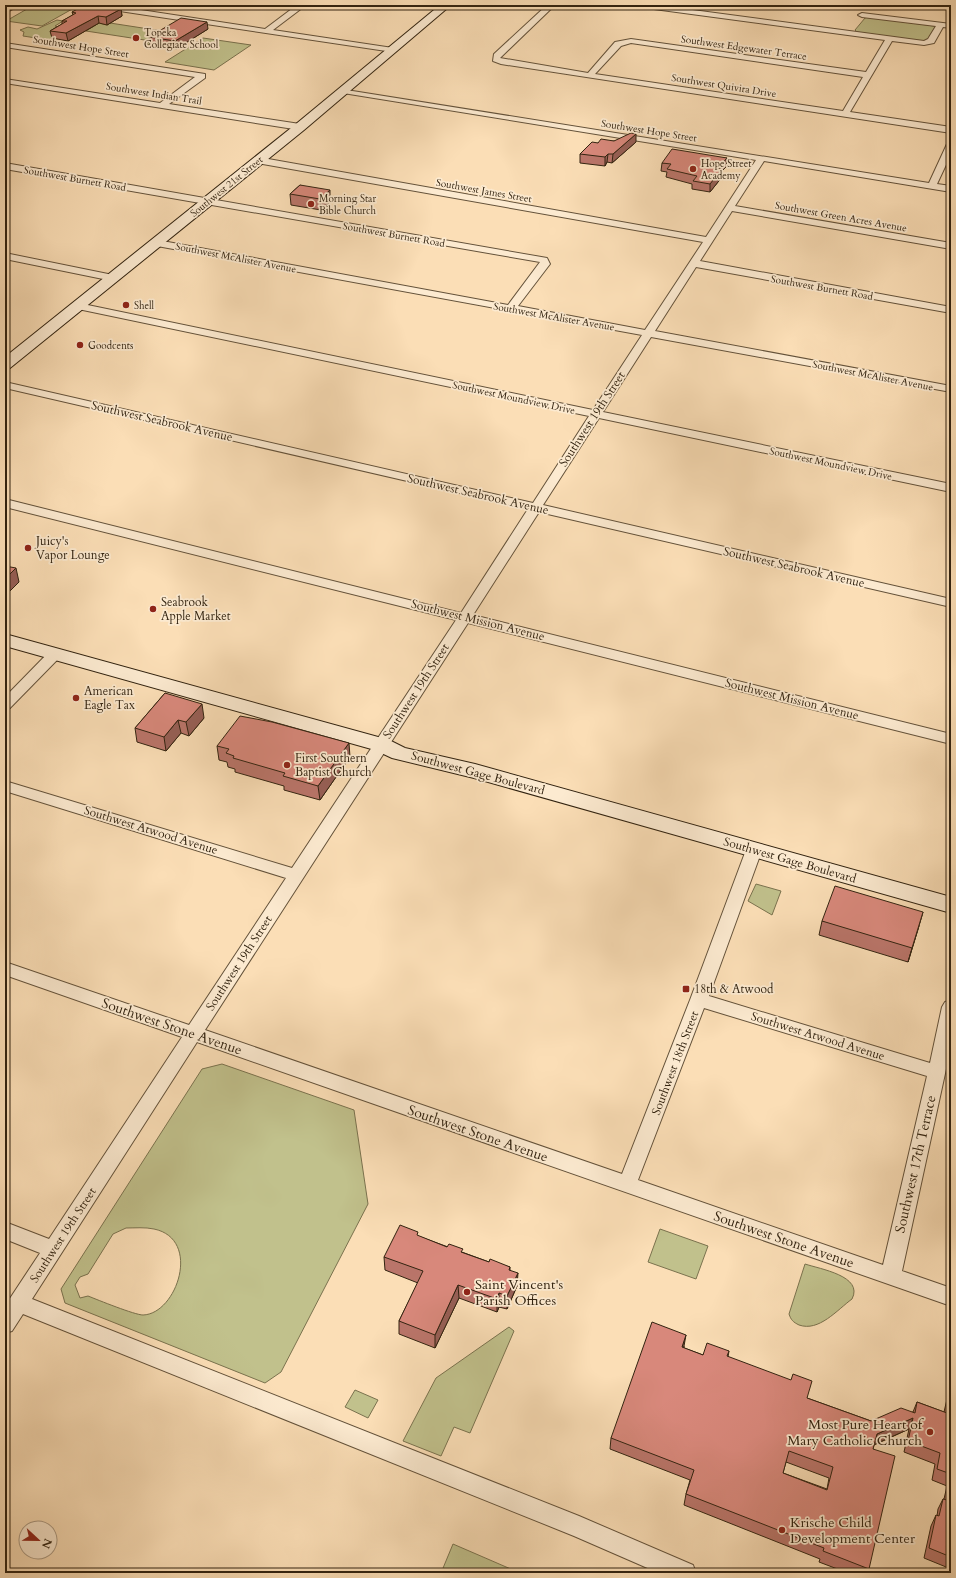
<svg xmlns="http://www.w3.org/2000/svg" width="956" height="1578" font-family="Cardo,serif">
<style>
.green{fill:#c1c18c;stroke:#7a724e;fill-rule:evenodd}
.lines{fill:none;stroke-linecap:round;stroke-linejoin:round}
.street-casing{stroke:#64523a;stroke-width:2}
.secondary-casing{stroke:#322310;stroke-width:2}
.street{fill:#fcead0;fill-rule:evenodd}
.secondary{fill:#fcead0;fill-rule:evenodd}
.wall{fill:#ba756a;stroke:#322310;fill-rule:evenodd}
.shaded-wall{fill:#975f56;stroke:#322310}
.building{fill:#d8887b;stroke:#322310;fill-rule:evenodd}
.poi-dot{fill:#8f2418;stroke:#fcead0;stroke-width:1.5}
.labels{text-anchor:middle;stroke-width:3.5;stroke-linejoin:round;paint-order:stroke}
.far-poi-label{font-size:10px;fill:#322310;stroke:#fcead0;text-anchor:start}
.far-street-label{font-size:10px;fill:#322310;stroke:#fcead0}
.street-label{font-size:12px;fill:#322310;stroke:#fcead0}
.poi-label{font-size:12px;fill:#322310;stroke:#fcead0;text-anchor:start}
.near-street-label{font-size:14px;fill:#322310;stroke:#fcead0}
.near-poi-label{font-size:14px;fill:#322310;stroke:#fcead0;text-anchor:start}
</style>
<rect width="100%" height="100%" fill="#fbdeb6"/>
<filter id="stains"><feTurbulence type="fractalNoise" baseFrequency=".005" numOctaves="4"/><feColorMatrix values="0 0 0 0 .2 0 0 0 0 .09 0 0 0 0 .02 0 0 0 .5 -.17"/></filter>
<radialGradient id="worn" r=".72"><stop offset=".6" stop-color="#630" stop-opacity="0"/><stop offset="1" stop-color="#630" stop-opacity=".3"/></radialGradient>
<path class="green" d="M34 5 74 8 42 26 6 21Z
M868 17 934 26 935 27 927 41 925 42 857 32 855 30 865 18Z
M57 20 63 21 55 26 68 29 49 40 23 36 24 32 20 30 28 27 37 29Z
M99 23 107 25 110 23 162 31H173L150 45 146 44 151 41 86 31Z
M203 38 251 45 214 70 165 62Z
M756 884 781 891 772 915 748 901Z
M222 1064 354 1110 368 1204 281 1372 265 1383 65 1303 61 1289 202 1069ZM126 1228C135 1228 145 1227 154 1229 202 1239 177 1314 143 1315 135 1315 98 1300 88 1296L80 1298 75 1285 80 1277 88 1274 113 1234Z
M660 1229 708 1246 696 1279 648 1262Z
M805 1264C820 1269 864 1276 852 1299 837 1310 819 1332 799 1325 793 1322 791 1320 789 1314Z
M509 1327 514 1331 470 1433 454 1427 441 1456 403 1441 436 1378Z
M355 1390 378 1400 368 1418 345 1407Z
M453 1544 520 1573H441Z"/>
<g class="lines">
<g class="street-casing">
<path id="street" d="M11 5H20L5 13V8Z
M89 5H108L265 29 297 5H306L273 30 393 48 397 50 393 52 93 7Z
M547 5H555L500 58 588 73 615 42 631 39 866 72 885 40 639 7 635 5H655L924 41 928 39 936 26 862 17 858 15 862 13 951 24V28L943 27 934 43 924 45 892 41 850 112 951 127V133L501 64 493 61 494 54ZM631 43 863 77 843 111 595 74 621 46Z
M5 43 205 74V78L169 104 300 124 304 127 300 130 5 83V79L160 103 195 77 5 47Z
M340 89 929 183 947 144 951 141V154L937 184 951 186V192L764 161 735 206 951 243V249L732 211 700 261 951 307V313L696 267 655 331 951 386V392L651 337 603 412 951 484V492L599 418 543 505 951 599V607L539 512 473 615 951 734V744L468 623 205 1030 622 1174 690 1000 746 850 748 846 754 844 760 846 762 850 709 996 930 1063 942 1007 945 1002 951 1000V1046L902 1271 951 1288V1306L197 1042 32 1299 579 1516 693 1565 696 1573H659L574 1536 23 1314 12 1331 5 1333V1306L40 1253 5 1239V1222L49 1239 182 1037 5 975V962L189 1025 286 878 5 791V781L292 868 456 620 5 507V499L461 613 528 509 5 388V382L533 503 589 416 78 309 73 306 78 303 593 410 642 335 157 246 152 243 157 240 508 305 540 262 5 169V163L547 258 550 264 518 306 645 330 703 242 257 163 253 160 257 157 706 237 756 160 343 93H340ZM704 1008 927 1076 883 1265 638 1180Z
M5 253 113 275 118 278 113 281 5 259Z
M55 650 60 651 62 654 60 657 10 708 5 710V697L50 651Z"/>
</g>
<g class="secondary-casing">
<path id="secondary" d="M440 5H451L304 130 10 368 5 370V357L296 124Z
M5 634 389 740 405 748 475 764 951 897V913L474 778 392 758 375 750 5 646Z"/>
</g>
<use href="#street" class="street"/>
<use href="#secondary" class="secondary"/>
</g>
<path class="wall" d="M121 9 122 16 107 25 99 23 68 41 52 38 50 31 62 24V21L73 15 72 12Z
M208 29 176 49 150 45 149 37Z
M614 141 636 142 612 163 607 162 605 166 580 163V154L598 143Z
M727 158 726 167 722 171V177L710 192 692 189V184L666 177 667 172 661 171 662 163Z
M300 185 330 202 321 210 291 205 290 194Z
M165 693 204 718 189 736 181 733 166 751 137 742 135 728Z
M217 746 350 757 320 800 284 790V786L235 772V769L228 767 227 762 219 760Z
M822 921 919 926 908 962 819 935Z
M951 1210V1227L947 1226Z
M418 1236 489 1262 510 1267V1270L517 1286 507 1309 499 1307 497 1312 459 1298 435 1348 399 1334V1321L418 1283 385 1270 384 1257Z
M684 1346V1348L703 1355 729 1351 728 1357 807 1398 871 1421 913 1412 917 1402 944 1412 951 1382V1569L924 1558 931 1526 936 1515 937 1516 938 1509 943 1499H944L947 1486 932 1480 935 1464 904 1452 909 1429 874 1445 873 1449 869 1569 868 1573H848L819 1562 820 1559 684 1505 686 1494 690 1480 610 1449 611 1438ZM786 1462 829 1478 827 1489 783 1473Z"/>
<path class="shaded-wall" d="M121 9 122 16 107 25 106 17Z
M98 16 99 23 68 41 66 33Z
M207 22 208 29 176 49 175 41Z
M636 134V142L612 163 613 154Z
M608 154 607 162 605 166V157Z
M727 158 726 167 722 171V177L710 192V184L718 168Z
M330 190V202L321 210 320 199Z
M16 568 19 582 5 596V579Z
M202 704 204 718 189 736 186 722Z
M178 720 181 733 166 751 164 737Z
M349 743 350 757 320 800 318 786Z
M923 912 919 926 908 962 912 948Z
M518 1273 517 1286 507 1309V1296Z
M458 1285 459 1298 435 1348V1335Z
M499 1293V1307L497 1312V1299Z
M686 1335 684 1346 680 1359 682 1347Z
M913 1418 909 1429 873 1445 877 1434Z"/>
<path class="building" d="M85 5H101L121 9 106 17 98 16 66 33 50 31 67 21H62L76 13 72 12Z
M181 18 207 22 175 41 149 37Z
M631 133 636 134 613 154H608L605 157 580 154 592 142 598 143 601 139 614 141Z
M672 149 727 158 718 168 722 169 710 184 693 181 697 176 667 169 671 164 662 163Z
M300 185 330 190 320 199 290 194Z
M5 566 16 568 5 579Z
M165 693 202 704 186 722 178 720 164 737 135 728Z
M240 716 272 722 349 743 318 786 283 776 285 773 233 758 234 756 226 753 229 749 217 746Z
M835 886 923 912 912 948 822 921Z
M400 1225 418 1232 417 1235 447 1247 449 1244 463 1249 461 1252 489 1262 490 1259 510 1267 509 1270 518 1273 507 1296 499 1293 497 1299 458 1285 435 1335 399 1321 423 1271 384 1257Z
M652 1322 686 1335 682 1347 703 1355 707 1343 729 1351 727 1356 791 1380 793 1374 812 1381 807 1398 871 1421 901 1408 915 1413 917 1402 947 1413 951 1392V1474L937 1469 940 1453 908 1441 913 1418 877 1434 873 1449 895 1456 869 1569 823 1551 824 1548 686 1494 694 1470 611 1438ZM789 1451 833 1467 827 1490 783 1473Z
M951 1480V1557L929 1548 936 1515 939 1516 943 1499 947 1500Z"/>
<g class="poi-dot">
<circle cx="136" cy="38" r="4"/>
<circle cx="693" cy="169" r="4"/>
<circle cx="311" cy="204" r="4"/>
<circle cx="126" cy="305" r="4"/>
<circle cx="80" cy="345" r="4"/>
<circle cx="28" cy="548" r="4"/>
<circle cx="153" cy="609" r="4"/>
<circle cx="76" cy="698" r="4"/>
<circle cx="287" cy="765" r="4"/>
<rect x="682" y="985" width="8" height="8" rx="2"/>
<circle cx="467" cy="1292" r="4"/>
<circle cx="930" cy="1432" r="4"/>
<circle cx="782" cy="1530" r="4"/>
</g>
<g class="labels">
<g class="far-poi-label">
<text x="144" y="36">Topeka<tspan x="144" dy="12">Collegiate School</tspan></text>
<text x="701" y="167">Hope Street<tspan x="701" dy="12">Academy</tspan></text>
<text x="319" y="202">Morning Star<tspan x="319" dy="12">Bible Church</tspan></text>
<text x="134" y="309">Shell</text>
<text x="88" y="349">Goodcents</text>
</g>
<g class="far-street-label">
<text transform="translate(81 46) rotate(9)" y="4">Southwest Hope Street</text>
<text transform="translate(744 47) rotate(8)" y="4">Southwest Edgewater Terrace</text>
<text transform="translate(724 85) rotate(9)" y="4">Southwest Quivira Drive</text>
<text transform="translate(154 93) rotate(9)" y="4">Southwest Indian Trail</text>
<text transform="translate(649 130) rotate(9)" y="4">Southwest Hope Street</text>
<text transform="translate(75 178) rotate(10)" y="4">Southwest Burnett Road</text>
<text transform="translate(226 186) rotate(-39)" y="4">Southwest 21st Street</text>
<text transform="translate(484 190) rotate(10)" y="4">Southwest James Street</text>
<text transform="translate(841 216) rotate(10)" y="4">Southwest Green Acres Avenue</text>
<text transform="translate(394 234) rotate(10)" y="4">Southwest Burnett Road</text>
<text transform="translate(236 257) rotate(11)" y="4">Southwest McAlister Avenue</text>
<text transform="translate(822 287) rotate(10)" y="4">Southwest Burnett Road</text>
<text transform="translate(554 316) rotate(10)" y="4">Southwest McAlister Avenue</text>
<text transform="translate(873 375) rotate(11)" y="4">Southwest McAlister Avenue</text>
<text transform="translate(514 397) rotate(12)" y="4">Southwest Moundview Drive</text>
<text transform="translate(831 463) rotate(12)" y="4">Southwest Moundview Drive</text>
</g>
<g class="street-label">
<text transform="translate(592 419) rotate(-57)" y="4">Southwest 19th Street</text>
<text transform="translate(162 421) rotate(13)" y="4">Southwest Seabrook Avenue</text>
<text transform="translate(478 494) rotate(13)" y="4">Southwest Seabrook Avenue</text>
<text transform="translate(794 567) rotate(13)" y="4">Southwest Seabrook Avenue</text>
<text transform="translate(478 620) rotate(14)" y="4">Southwest Mission Avenue</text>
<text transform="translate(416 691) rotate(-57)" y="4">Southwest 19th Street</text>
<text transform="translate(792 699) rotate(14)" y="4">Southwest Mission Avenue</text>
<text transform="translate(478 773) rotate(15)" y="4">Southwest Gage Boulevard</text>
<text transform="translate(151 830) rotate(17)" y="4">Southwest Atwood Avenue</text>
<text transform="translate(790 860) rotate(16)" y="4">Southwest Gage Boulevard</text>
<text transform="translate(239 963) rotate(-57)" y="4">Southwest 19th Street</text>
<text transform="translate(818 1036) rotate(17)" y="4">Southwest Atwood Avenue</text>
<text transform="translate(675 1063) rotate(-69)" y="4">Southwest 18th Street</text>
<text transform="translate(63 1235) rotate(-57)" y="4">Southwest 19th Street</text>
</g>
<g class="poi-label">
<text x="36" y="545">Juicy's<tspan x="36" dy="14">Vapor Lounge</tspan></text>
<text x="161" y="606">Seabrook<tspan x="161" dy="14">Apple Market</tspan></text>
<text x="84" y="695">American<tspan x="84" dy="14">Eagle Tax</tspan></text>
<text x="295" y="762">First Southern<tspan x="295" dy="14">Baptist Church</tspan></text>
<text x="694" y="993">18th &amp; Atwood</text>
</g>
<g class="near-street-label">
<text transform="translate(172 1026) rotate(19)" y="5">Southwest Stone Avenue</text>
<text transform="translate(478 1133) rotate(19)" y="5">Southwest Stone Avenue</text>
<text transform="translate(915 1164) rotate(-77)" y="5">Southwest 17th Terrace</text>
<text transform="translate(784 1239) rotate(19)" y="5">Southwest Stone Avenue</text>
</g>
<g class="near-poi-label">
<text x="475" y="1289">Saint Vincent's<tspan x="475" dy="16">Parish Offices</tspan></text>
<text x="922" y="1429" text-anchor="end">Most Pure Heart of<tspan x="922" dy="16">Mary Catholic Church</tspan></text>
<text x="790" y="1527">Krische Child<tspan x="790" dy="16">Development Center</tspan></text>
</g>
</g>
<rect width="956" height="1578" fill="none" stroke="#fbdeb6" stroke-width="20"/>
<rect x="6" y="6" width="944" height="1566" fill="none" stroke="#322310" stroke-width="2"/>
<rect x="10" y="10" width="936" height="1558" fill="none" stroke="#322310"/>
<g transform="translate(38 1540) rotate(112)"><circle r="19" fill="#fcead0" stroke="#ab9a83"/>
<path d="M0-3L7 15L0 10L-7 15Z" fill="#8f2418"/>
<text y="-6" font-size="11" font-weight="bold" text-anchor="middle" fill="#322310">N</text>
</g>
<rect width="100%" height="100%" filter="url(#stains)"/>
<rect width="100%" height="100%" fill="url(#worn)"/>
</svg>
